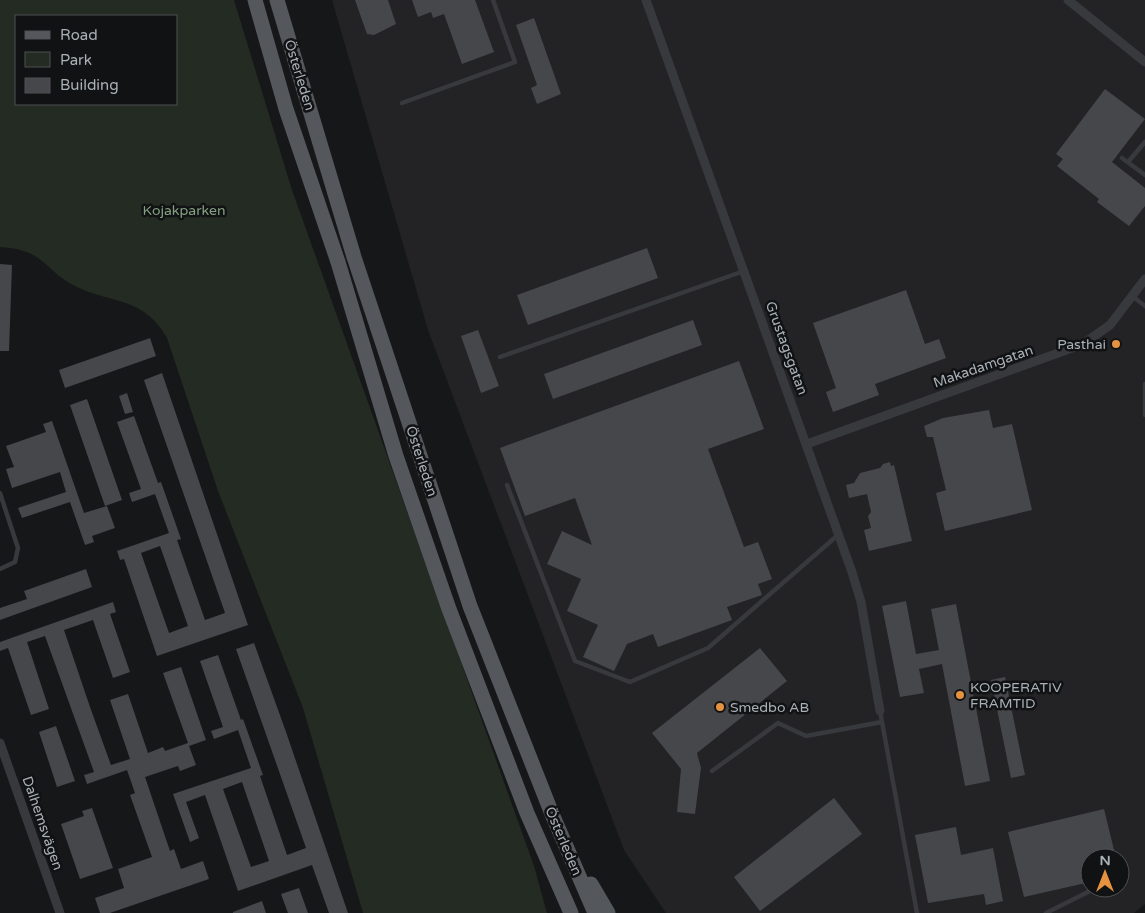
<svg xmlns="http://www.w3.org/2000/svg" width="1145" height="913" font-family="'Varela Round',sans-serif">
<style>
.built{fill:#232325;fill-rule:evenodd}
.green{fill:#232b23;fill-rule:evenodd}
.building{fill:#46474b;fill-rule:evenodd}
.lines{fill:none;stroke-linecap:round;stroke-linejoin:round}
.service{stroke:#38393d;stroke-width:4.5}
.minor{stroke:#38393d;stroke-width:9}
.primary{stroke:#54575c;stroke-width:15}
.poi-dot{fill:#e69340;stroke:#111213;stroke-width:2}
.labels{text-anchor:middle;stroke-width:5;stroke-linejoin:round;paint-order:stroke}
.street-label{font-size:14px;fill:#a9b0b7;stroke:#111213}
.park-label{font-size:14px;fill:#85a182;stroke:#111213}
.poi-label{font-size:14px;fill:#a9b0b7;stroke:#111213;text-anchor:start}
</style>
<rect width="100%" height="100%" fill="#161718"/>
<path class="built" d="M332 0H1145V904L1134 913H666L624 850 428 330ZM1090 858H1120V888H1090Z"/>
<path class="green" d="M0 0H234L292 190 534 866 547 913H363L303 708 218 491 167 338C144 297 113 304 77 287 42 270 47 250 0 247ZM176 16V104H16V16Z"/>
<path class="building" d="M355 0H388L396 24 374 35 367 34Z
M412 0H475L494 52 462 64 444 14 433 18 431 12 418 17Z
M534 18 561 94 537 104 531 88 537 85 516 25Z
M1105 89 1145 119 1112 162 1145 188V206L1129 226 1097 202 1099 199 1057 166 1063 159 1056 154Z
M647 248 658 278 528 325 517 295Z
M0 264 12 265 9 351H0Z
M906 290 925 344 939 339 946 358 875 384 879 395 833 412 826 392 836 388 813 323Z
M693 320 702 345 553 399 544 374Z
M478 330 499 386 481 393 461 336Z
M150 338 156 356 65 388 59 370Z
M739 361 764 429 708 449 744 547 758 542 772 579 758 584 762 595 727 607 732 620 658 647 653 634 627 644 614 671 583 657 598 625 567 611 581 579 547 564 562 531 592 545 575 498 525 516 500 448Z
M162 373 248 625 157 656 124 559 120 560 117 551 169 533 155 494 132 502 129 493 141 489 117 422 134 416 158 483 161 482 181 539 177 540 205 620 225 613 144 380ZM160 546 188 626 169 633 141 553Z
M127 393 133 412 125 414 119 396Z
M87 399 122 500 105 506 70 405Z
M989 410 993 428 1012 424 1032 510 945 531 936 493 946 490 933 437H927L924 426 943 418Z
M52 421 84 513 107 506 115 528 92 536 94 542 85 545 70 502 22 518 18 508 66 492 60 472 12 488 6 469 14 467 6 446 46 432 43 424Z
M890 462 891 466 894 465 912 541 869 551 864 530 871 528 868 516 871 512 867 494 849 498 846 485 854 483 860 473 880 468 883 464Z
M86 569 92 587 0 620V608L27 599 24 591Z
M906 601 916 654 939 650 931 609 956 604 990 781 965 786 942 664 919 669 924 693 900 697 882 606Z
M113 602 116 612 110 614 130 672 113 678 93 620 64 630 90 707 111 765 130 759 110 700 128 694 148 753 163 747 165 751 188 743 163 673 181 667 206 740 189 746 196 765 180 771 178 766 145 777 170 851 174 849 181 869 203 861 209 879 110 913H100L95 898 124 888 118 869 152 857 130 795 135 793 127 770 87 784 84 775 94 772 45 636 27 642 49 709 31 715 8 648 0 651V642Z
M254 643 286 732 348 913H329L312 865 238 891 205 795 186 802 199 838 190 842 173 794 251 768 238 730 214 739 211 731 223 727 200 661 218 655 241 720 243 719 263 775 260 776 287 855 306 848 236 649ZM242 782 269 861 251 867 223 789Z
M760 648 787 681 697 753 701 768 695 814 677 812 681 769 652 733Z
M1005 677 1025 775 1011 778 991 680Z
M56 726 75 781 57 787 39 732Z
M834 798 862 834 760 911 734 877Z
M92 808 113 868 80 879 61 824 84 816 82 811Z
M1104 809 1116 858H1090V882L1024 897 1008 832Z
M956 827 961 855 993 848 1003 901 986 905 984 894 928 903 915 835Z
M299 888 308 913H288L281 894Z
M262 901 266 913H233V912Z"/>
<g class="lines">
<path class="service" d="M402 103 515 62 493 0
M1122 158 1145 175
M1128 162 1145 142
M1132 296 1145 306
M500 357 744 271
M1145 384V415
M507 485 575 661 630 682 708 648 838 535
M0 493 18 548 15 562 0 569
M880 711 917 913
M712 771 778 723 806 736 882 722
M1046 913 1092 890"/>
<path class="minor" d="M646 0 852 572 861 602 880 711
M1068 0 1145 62
M807 444 1083 344 1110 325 1145 279
M0 743 60 913"/>
<path class="primary" d="M255 0 286 109 338 262 396 456 449 609 527 813 571 913
M277 0 354 257 470 606 552 814 595 913
M591 884 608 913"/>
</g>
<g class="poi-dot">
<circle cx="1116" cy="344" r="5"/>
<circle cx="960" cy="695" r="5"/>
<circle cx="720" cy="707" r="5"/>
</g>
<g class="labels">
<g class="street-label">
<text transform="translate(300 75) rotate(73)" y="5">Österleden</text>
<text transform="translate(787 348) rotate(70)" y="5">Grustagsgatan</text>
<text transform="translate(983 366) rotate(-19)" y="5">Makadamgatan</text>
<text transform="translate(422 461) rotate(72)" y="5">Österleden</text>
<text transform="translate(43 823) rotate(71)" y="5">Dalhemsvägen</text>
<text transform="translate(564 841) rotate(67)" y="5">Österleden</text>
</g>
<g class="park-label">
<text x="184" y="215">Kojakparken</text>
</g>
<g class="poi-label">
<text x="1106" y="349" text-anchor="end">Pasthai</text>
<text x="970" y="692">KOOPERATIV<tspan x="970" dy="16">FRAMTID</tspan></text>
<text x="730" y="712">Smedbo AB</text>
</g>
</g>
<rect x="15" y="15" width="162" height="90" fill="#111213" stroke="#4e5155"/>
<rect x="25" y="31" width="25" height="8" fill="#54575c" stroke="#4e5155"/>
<text x="60" y="40" font-size="15" fill="#a9b0b7">Road</text>
<rect x="25" y="52" width="25" height="15" fill="#232b23" stroke="#4e5155"/>
<text x="60" y="65" font-size="15" fill="#a9b0b7">Park</text>
<rect x="25" y="78" width="25" height="15" fill="#46474b" stroke="#4e5155"/>
<text x="60" y="90" font-size="15" fill="#a9b0b7">Building</text>
<g transform="translate(1105 873)"><circle r="24" fill="#111213" stroke="#4e5155"/>
<path d="M0-4L9 19L0 12L-9 19Z" fill="#e69340"/>
<text y="-8" font-size="14" font-weight="bold" text-anchor="middle" fill="#a9b0b7">N</text>
</g>
</svg>
